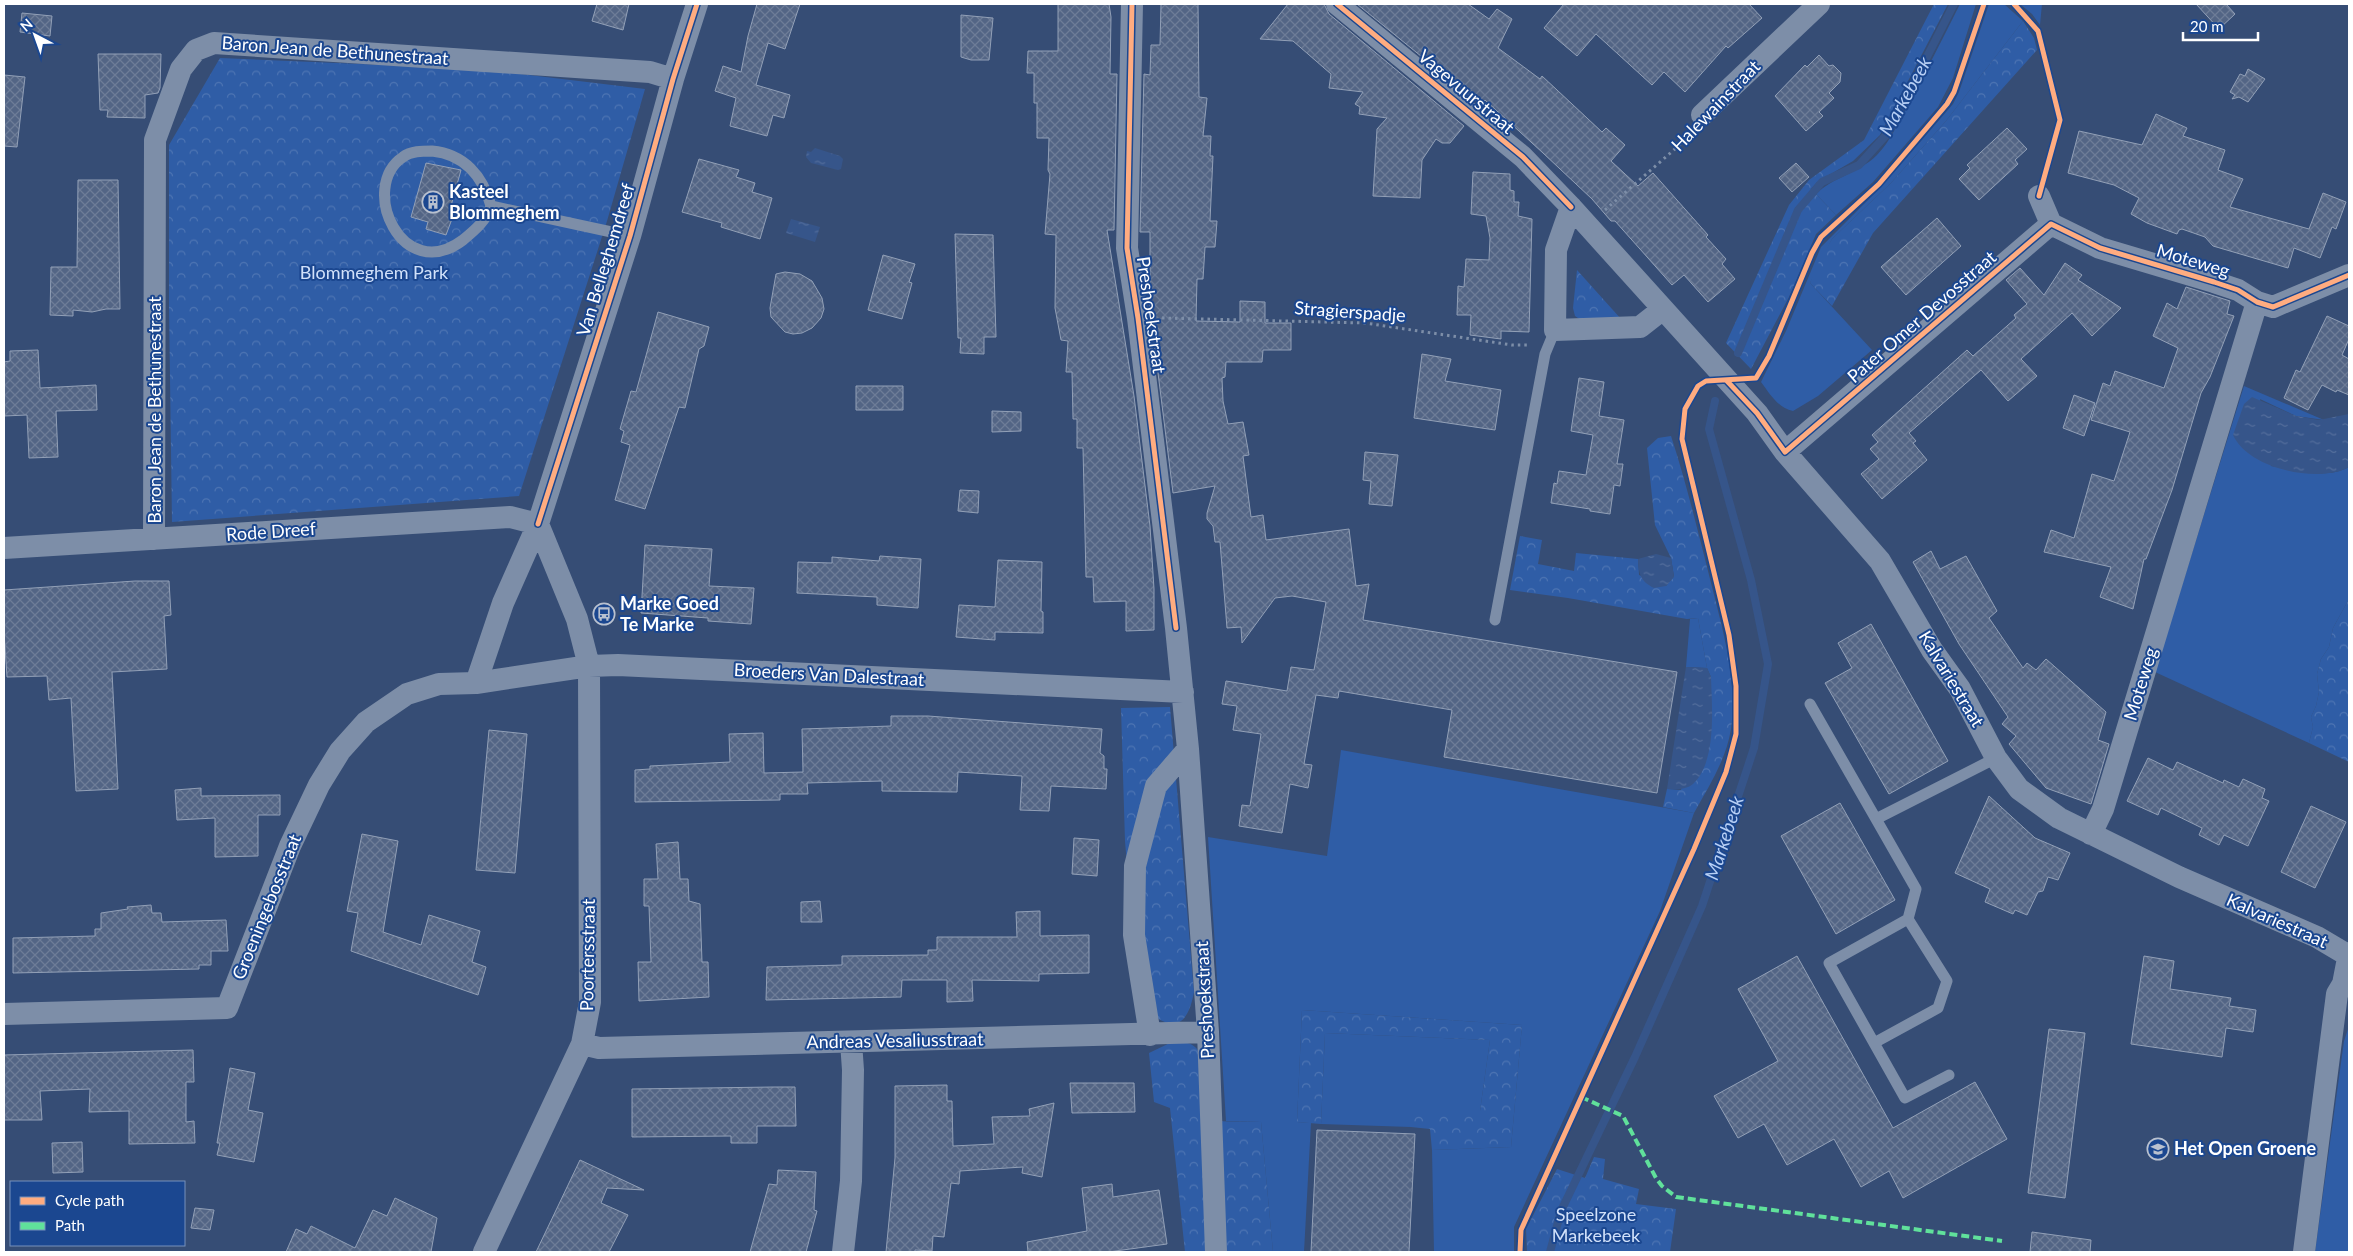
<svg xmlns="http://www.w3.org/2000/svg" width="2353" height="1256" font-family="Lato,sans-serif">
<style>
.grass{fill:#2f5da6}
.forest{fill:url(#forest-crowns)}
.water{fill:url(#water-ripples)}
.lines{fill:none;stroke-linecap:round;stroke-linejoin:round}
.stream{stroke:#36558a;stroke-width:8}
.building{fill:url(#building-cross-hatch);stroke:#92a0b7}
.path{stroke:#7d8ea8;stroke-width:3;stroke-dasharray:2.5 4;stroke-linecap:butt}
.service{stroke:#7d8ea8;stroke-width:11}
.minor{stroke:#7d8ea8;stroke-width:22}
.quiet{stroke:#60e19b;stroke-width:4;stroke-dasharray:8 4;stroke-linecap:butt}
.cycleway-casing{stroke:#1b4790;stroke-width:8}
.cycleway{stroke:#ffac80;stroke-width:5}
.labels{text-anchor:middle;stroke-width:4;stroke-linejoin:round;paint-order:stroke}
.street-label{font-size:18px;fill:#fff;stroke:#1b4790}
.poi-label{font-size:18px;font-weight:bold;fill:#fff;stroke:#1b4790;text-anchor:start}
.park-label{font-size:18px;fill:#d1e1fa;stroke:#1b4790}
.water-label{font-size:19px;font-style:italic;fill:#b7cff5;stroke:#1b4790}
</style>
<defs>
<pattern id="forest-crowns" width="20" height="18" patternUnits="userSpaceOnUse" patternTransform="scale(1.25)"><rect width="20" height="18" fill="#2f5da6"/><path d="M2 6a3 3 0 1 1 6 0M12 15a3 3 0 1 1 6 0" fill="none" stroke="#4e75b3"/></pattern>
<pattern id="water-ripples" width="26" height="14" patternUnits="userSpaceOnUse" patternTransform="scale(1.25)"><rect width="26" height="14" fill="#36558a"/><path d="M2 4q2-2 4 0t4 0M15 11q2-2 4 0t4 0" fill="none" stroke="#546e9c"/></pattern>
<pattern id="building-cross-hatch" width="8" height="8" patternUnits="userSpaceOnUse" patternTransform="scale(1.25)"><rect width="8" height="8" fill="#536585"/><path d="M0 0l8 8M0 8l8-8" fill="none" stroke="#6d7c97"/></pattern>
</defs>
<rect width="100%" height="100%" fill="#364d75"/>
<path class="grass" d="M1960 4H1976L1953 78 1938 107 1873 182 1836 215 1816 194C1833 177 1859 173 1877 155 1890 142 1898 123 1907 106 1926 72 1943 38 1960 4Z
M1989 4H2004L2023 21 1946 121 1891 183 1832 239 1810 283 1872 350 1818 396 1793 411C1778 408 1770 394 1761 382L1786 331 1821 247 1882 186 1953 104 1959 92Z
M2020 4H2042L2040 25 2032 14Z
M2244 386 2324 420 2296 416 2260 399 2271 466C2296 470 2325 480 2349 467V599L2333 628 2329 647 2321 659 2317 674 2319 692 2316 706 2311 717 2313 727 2309 743 2155 672Z
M1698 618 1707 668 1686 667 1690 619Z
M1341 750 1694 813 1660 911 1514 1227V1252H1434L1432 1150 1511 1147 1522 1025 1302 1010 1297 1122 1311 1123 1304 1252H1273L1261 1122 1226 1121 1208 837 1327 856Z
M2349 1026V1252H2315L2344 1041Z
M1325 1033 1490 1040 1480 1111H1412L1411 1127 1321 1124Z"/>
<path class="forest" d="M1934 4H1948L1880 135 1853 161 1817 182 1811 189 1836 215 1816 234 1789 297 1751 369 1726 343 1789 205 1809 180 1864 140Z
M2023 21 2034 38 2037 50 1873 233 1832 306 1810 283 1816 267 1832 239 1891 183 1946 121Z
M220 58 478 69 645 89 607 221 519 496 172 522 169 306V145Z
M1577 270 1621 319 1581 320 1575 316 1573 308Z
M1671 436C1686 482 1697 528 1709 575 1721 624 1738 678 1731 729 1726 760 1709 786 1694 813L1663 807 1667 789 1681 790 1711 677 1707 668 1698 618 1687 619 1568 598 1510 590 1520 536 1542 540 1538 564 1574 571 1576 553 1638 559 1639 575 1666 586 1674 576 1671 558 1655 525 1647 448 1658 438Z
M2349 599V762L2309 743 2313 727 2311 717 2316 706 2319 692 2317 674 2321 659 2329 647 2333 628Z
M1170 707 1194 992C1190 1013 1182 1034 1157 1018L1131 913 1125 841 1121 708Z
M1302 1010 1522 1025 1511 1147 1432 1150 1430 1129 1411 1127V1111H1480L1490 1040 1325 1033 1321 1124 1297 1122Z
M1172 1042C1180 1042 1188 1041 1195 1047 1207 1056 1203 1105 1204 1121L1261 1122 1273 1252H1185L1170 1108 1154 1102 1149 1053Z
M1594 1157 1605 1159 1603 1179 1639 1189 1636 1204 1676 1209 1670 1252H1527L1526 1229 1557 1169 1585 1178Z"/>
<path class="water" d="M815 148 840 156 843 159 841 169 838 170 811 163 806 157 807 151 811 152Z
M791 219 820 227 815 242 786 233Z
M2252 397 2296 416 2319 420 2349 414V467C2319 484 2248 469 2233 435L2244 404Z
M1656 554 1671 558 1674 577 1666 586 1654 588C1640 581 1639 574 1638 559Z
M1686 667 1707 668 1711 677C1712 707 1717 762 1693 784 1686 790 1676 789 1667 789Z"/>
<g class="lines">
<path class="stream" d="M1738 353 1798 210 1822 182 1859 165 1888 133 1954 4
M1550 1252 1561 1211 1635 1057 1702 906 1754 748 1768 664 1751 580 1709 429 1715 401"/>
</g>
<path class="building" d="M597 4H629L623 30 592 21Z
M757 4H800L785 49 768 43 756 85 790 95 784 118 773 115 767 136 730 126 736 98 715 91 723 66 741 72 748 36Z
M1058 4H1109L1111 17 1110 74H1117L1114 230H1107L1134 396 1150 526 1154 589V630L1126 631V601L1094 602 1093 577H1086L1083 448H1077V419H1073L1072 372H1066L1068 341 1061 340 1055 308 1056 235 1045 234 1050 174 1048 170 1049 138H1037V103H1034V73H1027L1028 51H1058Z
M1161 4H1198L1199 97 1207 98 1203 136H1211L1210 156H1213L1210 221H1217L1215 247H1205L1203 279H1197L1196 321 1240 322V301L1265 302V323H1291V350H1263L1262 362H1226L1225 377 1222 378 1223 401 1228 424 1243 422 1249 455 1243 456 1251 517 1263 515 1266 540 1349 529 1356 586 1369 584 1363 620 1677 672 1657 793 1444 757 1452 710 1339 691 1338 698 1316 695 1304 764 1312 765 1308 788 1290 784 1282 833 1239 826 1242 805 1250 806 1261 734 1233 730 1237 706 1222 704 1226 681 1287 691 1291 667 1314 670 1326 602 1292 596 1275 598 1242 643 1241 627 1227 628 1220 542H1215L1213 526 1207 519V513L1215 486 1173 493 1150 309V232H1140L1144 74 1150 75 1151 45H1160Z
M1288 4H1324L1329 14 1464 126 1450 143H1442L1436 139 1422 160 1420 198 1373 196 1377 129 1387 118 1359 114 1360 107 1355 104 1363 92 1329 88 1331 74 1293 41 1260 39Z
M1357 4H1468L1489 19 1497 9 1512 19 1498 48 1540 79 1542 76 1602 132 1606 128 1625 145 1611 161 1638 186 1653 173 1708 235 1706 237 1726 259 1722 264 1735 279 1708 302 1684 275 1672 285 1615 221H1611L1592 199 1543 153 1485 100 1481 105Z
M1564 4H1749L1762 18 1728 48 1726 46 1685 92 1664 72 1652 85 1596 34 1577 56 1544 28Z
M2196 4H2226L2235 14 2219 29Z
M22 13 52 16 50 36 20 32Z
M961 15 993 18 989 60H971L961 57Z
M98 54H161L160 88 158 93 145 95V118L107 117 108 110H100Z
M1819 55 1829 66 1833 65 1841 73 1840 82 1829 93 1834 98 1819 112 1823 116 1806 131 1775 96 1805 65 1807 67Z
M2248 69 2265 79 2248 102 2239 97 2232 99 2235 95 2230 92 2240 74 2245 76Z
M4 75 25 77 17 147 4 146Z
M2156 114 2187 128 2183 136 2225 150 2218 170 2243 179 2230 207 2309 229 2323 193 2346 202 2336 229 2332 227 2320 258 2294 248 2288 268 2213 246 2205 237 2182 229 2179 230 2177 234 2147 223 2131 214 2139 198 2114 185 2068 173 2079 131 2142 145Z
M2007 128 2027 149 2015 160 2018 164 1979 200 1959 179 1970 168 1967 165Z
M699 159 739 170 736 177 755 183 752 192 772 198 760 239 721 227 722 223 682 212Z
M426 163 461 170 451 206 456 208 446 235 426 229 428 222 411 217Z
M1796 163 1809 177 1792 192 1779 178Z
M1473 172 1510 174V190L1514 191V202H1519L1518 216 1532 219 1529 332 1501 331V339L1470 335 1471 315H1457L1458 286 1464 287 1466 259 1489 260 1490 238 1486 216 1471 214Z
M78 180H118L120 309H106L92 312 73 310V316L50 315 51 267H77Z
M1937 218 1961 246 1906 295 1881 267Z
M955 234 993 235 996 337H984V354L960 353 961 338H958Z
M883 255 915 264 909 282 912 283 902 319 868 310Z
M2065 263 2082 275 2078 280 2121 308 2092 336 2072 313 2021 359 2037 376 2008 401 1981 370 1909 433 1916 441 1913 443 1927 460 1882 499 1861 474 1879 459 1870 449 1878 442 1872 435 1967 350 1973 356 2016 318 2014 315 2027 304 2006 280 2020 268 2044 295Z
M785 272 800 274 812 281 822 298 824 309 821 318 812 328 802 333 793 334 785 332 771 317 770 308 776 274Z
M2186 287 2230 301 2227 314 2234 316 2210 377 2201 393 2172 490 2146 559H2144L2133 609 2100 597 2111 567 2044 552 2051 530 2074 538 2092 474 2114 481 2130 432 2091 420 2103 383 2110 386 2115 371 2164 388 2178 348 2153 336 2167 303 2177 309Z
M658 312 709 327 704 346 699 349 685 408 679 407 645 509 615 500 630 445 621 442 624 431 620 429 631 391 636 392Z
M2327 316 2349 326V339L2342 355 2349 359V395L2337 390 2336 392 2322 385 2308 410 2284 398 2296 370 2300 372Z
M38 350 40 388 96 385 97 410 56 411 58 457 29 458 27 415 4 416V362L10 361V351Z
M1422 354 1451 359 1445 381 1501 390 1495 430 1414 418Z
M1579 378 1604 382 1599 416 1624 420 1617 464H1623L1620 486 1614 485 1610 514 1590 511V509L1551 503 1554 483 1557 484 1559 471 1586 475 1593 435 1571 431Z
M856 386H903V410H856Z
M2074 395 2095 403 2084 436 2063 428Z
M992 411 1021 412V431L992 432Z
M1365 452 1398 455 1392 506 1369 504 1371 481 1363 480Z
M960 490 979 491 978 513 958 511Z
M645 545 712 549 709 586 754 588 751 624 708 621V618L641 613Z
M1931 551 1940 569 1966 556 1997 611 1989 618 2023 668 2027 663 2036 670 2046 659 2106 712 2098 740 2109 744 2091 804 2046 788 2009 744 2016 736 2002 724 2008 717 1959 644 1913 562Z
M880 556 921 559 918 608 877 605V597L797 593 798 562 832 563V557L879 561Z
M998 560 1042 562 1041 611 1043 612V633L995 632V640L956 637 959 605 995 607Z
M135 581H169L171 615 164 616 167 669 112 672 118 789 76 791 71 698 49 700 47 676 7 677 4 632V590Z
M1871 624 1948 761 1889 794 1825 683 1852 668 1838 643Z
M891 716H928L1102 729 1100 753 1104 756V769H1107L1106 789 1051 786 1049 811 1020 810 1022 776 958 772 957 792 882 791V781L807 783 808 794H780V800L635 802V770L650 769V766L730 762 729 734 763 733 764 773 803 772 802 729 891 726Z
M489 730 527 734 515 873 476 870Z
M2148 758 2173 770 2177 762 2223 783 2224 780 2239 787 2243 779 2265 789 2262 798 2269 801 2248 846 2224 835 2219 845 2199 835 2202 828 2161 808 2158 815 2127 801Z
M201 788V796L280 795V815H258V856L215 857V818L177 820 175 790Z
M1989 796 2035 838 2070 853 2058 880 2048 877 2043 891 2038 892 2027 915 2015 910 2013 914 1985 902 1990 889 1955 873Z
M1840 803 1895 900 1836 934 1781 836Z
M2311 806 2346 822 2315 888 2281 872Z
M362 834 398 841 383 932 421 945 429 915 480 931 472 962 486 967 478 995 351 951 358 913 347 911Z
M1074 838 1099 840 1097 876 1072 874Z
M678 842 680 879H688L689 901 700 904 702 962H708L709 997 639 1001 638 962H651L649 906H644V879H658L656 844Z
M820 901 822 922H801V902Z
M151 905 152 913H161L162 922 226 920 228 951H211V965H199V969L13 973V938L95 936V929H101V913L128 909 127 907Z
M1040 911V936L1089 935V973L1039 974V981L972 980 973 1001 947 1002V980H902L901 997 766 1000 767 967 842 965V956L928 955V950H937V937H1017L1016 912Z
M1797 956 1893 1128 1975 1082 2007 1139 1903 1198 1889 1171 1861 1187 1834 1139 1787 1165 1764 1124 1738 1138 1714 1096 1778 1061 1738 989Z
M2144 956 2174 961 2170 989 2231 998 2229 1006 2256 1010 2253 1032 2226 1028 2222 1057 2131 1044Z
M2049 1029 2085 1033 2065 1198 2028 1193Z
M193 1050 194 1082H186V1122L194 1121 195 1143 129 1144V1111L89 1112 90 1089 40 1091 42 1120H4V1055Z
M230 1068 255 1073 248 1110 263 1113 254 1162 217 1155 220 1143H217Z
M1070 1083H1134L1135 1112 1072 1113Z
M947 1085V1101H952L953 1146 994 1144 992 1117 1030 1116 1029 1109 1054 1103 1042 1177 1022 1173 1023 1167 960 1171 959 1184 951 1183 944 1237 933 1236 932 1251 915 1250V1252H886L895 1158V1086Z
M774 1087H795L796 1126H757V1143H731V1136L632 1137V1089Z
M1317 1130 1415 1134 1409 1252H1311Z
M82 1142 83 1172 53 1173 52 1143Z
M580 1160 644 1190 607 1188 601 1203 628 1215 609 1252H536Z
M778 1170 816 1172 814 1210 817 1211 806 1252H750L769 1184 777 1185Z
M1112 1184 1113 1197 1159 1190 1167 1244 1108 1252H1028L1027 1242 1087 1231 1082 1188Z
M395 1198 437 1218 431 1252H286L296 1229 307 1234 311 1226 355 1248 373 1210 387 1216Z
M195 1208 214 1210 210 1230 191 1228Z
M2032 1232 2091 1240 2090 1252H2030Z"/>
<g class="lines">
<path class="path" d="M1605 210 1691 135
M1162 318 1365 323 1512 345H1528"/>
<path class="service" d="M491 206C486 221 475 230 463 240 402 286 358 187 403 157 411 151 422 151 432 151 464 154 483 176 491 206L630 236
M1495 620 1545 354 1555 330
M1810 704 1876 819
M1874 1043 1938 1008 1947 981 1908 919
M1949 1075 1905 1098 1829 963 1908 919 1916 889 1876 819 1996 758"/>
<path class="minor" d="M1132 4 1127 248 1138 318 1176 628 1188 749 1208 1032 1216 1252
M1337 4 1523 157 1571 207 1757 413 1785 452 1880 561 1932 650 1960 689 1996 758 2019 789 2059 818 2179 877 2317 937 2349 956
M1702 115 1819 4
M2039 196 2051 224 2100 248 2214 282 2238 290 2257 302 2273 307 2349 275
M1571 207 1556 250 1555 330 1640 327 1663 309
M1785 452 2051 224
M154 539 155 140 181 69 196 50 214 43 650 72 673 79
M4 548 510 517 538 524
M476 683 503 603 538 524 630 236 673 79 697 4
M2091 834 2103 809 2257 302
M4 1014 227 1008 290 846 319 785 340 751 366 722 407 694 439 684 476 683 589 666 618 665 1183 692
M1150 1035 1134 935 1135 866 1156 786 1188 749
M582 1044 599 1048 1208 1032
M484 1252 582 1044 590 1002 589 666 577 619 538 524
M843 1252 851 1181 853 1070 851 1042
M2304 1252 2337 994 2343 984 2349 953"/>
<path class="quiet" d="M1581 1097 1623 1116 1656 1178 1662 1186 1676 1197 2002 1241"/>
<g class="cycleway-casing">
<path id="cycleway" d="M1132 4 1127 248 1138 318 1176 628
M1337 4 1523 157 1571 207
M2014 4 2038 31 2060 120 2039 196
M1727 381 1757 413 1785 452 2051 224 2100 248 2214 282 2238 290 2257 302 2273 307 2349 275
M538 524 630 236 673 79 697 4
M1520 1252 1521 1230 1694 849 1726 772 1736 734V686L1729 635 1682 439 1685 409 1698 386 1706 381 1756 378 1769 356 1812 253 1821 237 1879 184 1947 104 1954 92 1984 4"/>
</g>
<use href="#cycleway" class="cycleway"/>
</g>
<defs>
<g id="building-ring" transform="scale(1.125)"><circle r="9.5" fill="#1b4790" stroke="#b9c1cf" stroke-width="1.5"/><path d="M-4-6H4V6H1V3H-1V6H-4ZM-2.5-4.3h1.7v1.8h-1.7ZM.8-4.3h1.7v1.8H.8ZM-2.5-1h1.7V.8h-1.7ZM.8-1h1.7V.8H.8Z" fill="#b9c1cf"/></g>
<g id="bus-ring" transform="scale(1.125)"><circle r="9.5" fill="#1b4790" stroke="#b9c1cf" stroke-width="1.5"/><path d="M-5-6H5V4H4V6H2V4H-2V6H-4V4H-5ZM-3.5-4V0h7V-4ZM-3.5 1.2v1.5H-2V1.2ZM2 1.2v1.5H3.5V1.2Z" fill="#b9c1cf"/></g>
<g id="school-ring" transform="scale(1.125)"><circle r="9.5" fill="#1b4790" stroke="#b9c1cf" stroke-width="1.5"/><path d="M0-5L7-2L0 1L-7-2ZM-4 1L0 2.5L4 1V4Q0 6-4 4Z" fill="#b9c1cf"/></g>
</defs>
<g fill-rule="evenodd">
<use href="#building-ring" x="433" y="202"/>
<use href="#bus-ring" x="604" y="614"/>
<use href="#school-ring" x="2158" y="1149"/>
</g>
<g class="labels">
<g class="street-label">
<text transform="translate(335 51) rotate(4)" y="6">Baron Jean de Bethunestraat</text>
<text transform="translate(1466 92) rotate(40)" y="6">Vagevuurstraat</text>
<text transform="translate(1716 106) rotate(-46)" y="6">Halewainstraat</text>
<text transform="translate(606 260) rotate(-73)" y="6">Van Belleghemdreef</text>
<text transform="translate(2193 261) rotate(17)" y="6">Moteweg</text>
<text transform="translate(1350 312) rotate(4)" y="6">Stragierspadje</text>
<text transform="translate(1151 315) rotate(82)" y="6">Preshoekstraat</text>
<text transform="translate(1922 317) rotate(-41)" y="6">Pater Omer Devosstraat</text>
<text transform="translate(155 410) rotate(-90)" y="6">Baron Jean de Bethunestraat</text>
<text transform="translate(271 532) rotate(-4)" y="6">Rode Dreef</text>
<text transform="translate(829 675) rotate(3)" y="6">Broeders Van Dalestraat</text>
<text transform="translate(1951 679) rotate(59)" y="6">Kalvariestraat</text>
<text transform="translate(2141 684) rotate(-73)" y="6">Moteweg</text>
<text transform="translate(267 907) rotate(-68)" y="6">Groeningebosstraat</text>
<text transform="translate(2277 921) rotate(24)" y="6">Kalvariestraat</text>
<text transform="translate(588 955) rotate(-89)" y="6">Poortersstraat</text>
<text transform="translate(1205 1000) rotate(-93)" y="6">Preshoekstraat</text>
<text transform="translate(895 1041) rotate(-1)" y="6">Andreas Vesaliusstraat</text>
</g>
<g class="poi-label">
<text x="449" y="198">Kasteel<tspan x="449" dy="21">Blommeghem</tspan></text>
<text x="620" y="610">Marke Goed<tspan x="620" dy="21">Te Marke</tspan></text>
<text x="2174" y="1155">Het Open Groene</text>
</g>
<g class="park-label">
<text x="374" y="279">Blommeghem Park</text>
<text x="1596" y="1221">Speelzone<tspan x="1596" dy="21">Markebeek</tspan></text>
</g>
<g class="water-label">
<text transform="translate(1905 96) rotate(-61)" y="7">Markebeek</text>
<text transform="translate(1724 838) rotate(-72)" y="7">Markebeek</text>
</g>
</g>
<rect width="2353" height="1256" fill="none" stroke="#ffffff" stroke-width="10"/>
<rect x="10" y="1181" width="175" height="65" fill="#1b4790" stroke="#7691bc"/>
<rect x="20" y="1197" width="25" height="8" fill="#ffac80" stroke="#7691bc"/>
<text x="55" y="1206" font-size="15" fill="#ffffff">Cycle path</text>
<rect x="20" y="1222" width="25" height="8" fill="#60e19b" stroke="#7691bc"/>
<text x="55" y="1231" font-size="15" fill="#ffffff">Path</text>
<g transform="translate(35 35) rotate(319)" stroke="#1b4790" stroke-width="4" paint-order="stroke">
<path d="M0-4L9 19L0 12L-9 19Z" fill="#ffffff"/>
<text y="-8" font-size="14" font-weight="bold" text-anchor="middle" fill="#ffffff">N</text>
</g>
<path d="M2183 32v8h75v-8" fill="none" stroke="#ffffff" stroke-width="2.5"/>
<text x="2190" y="32" font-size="15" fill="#ffffff" stroke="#1b4790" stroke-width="4" paint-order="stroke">20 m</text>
</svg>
